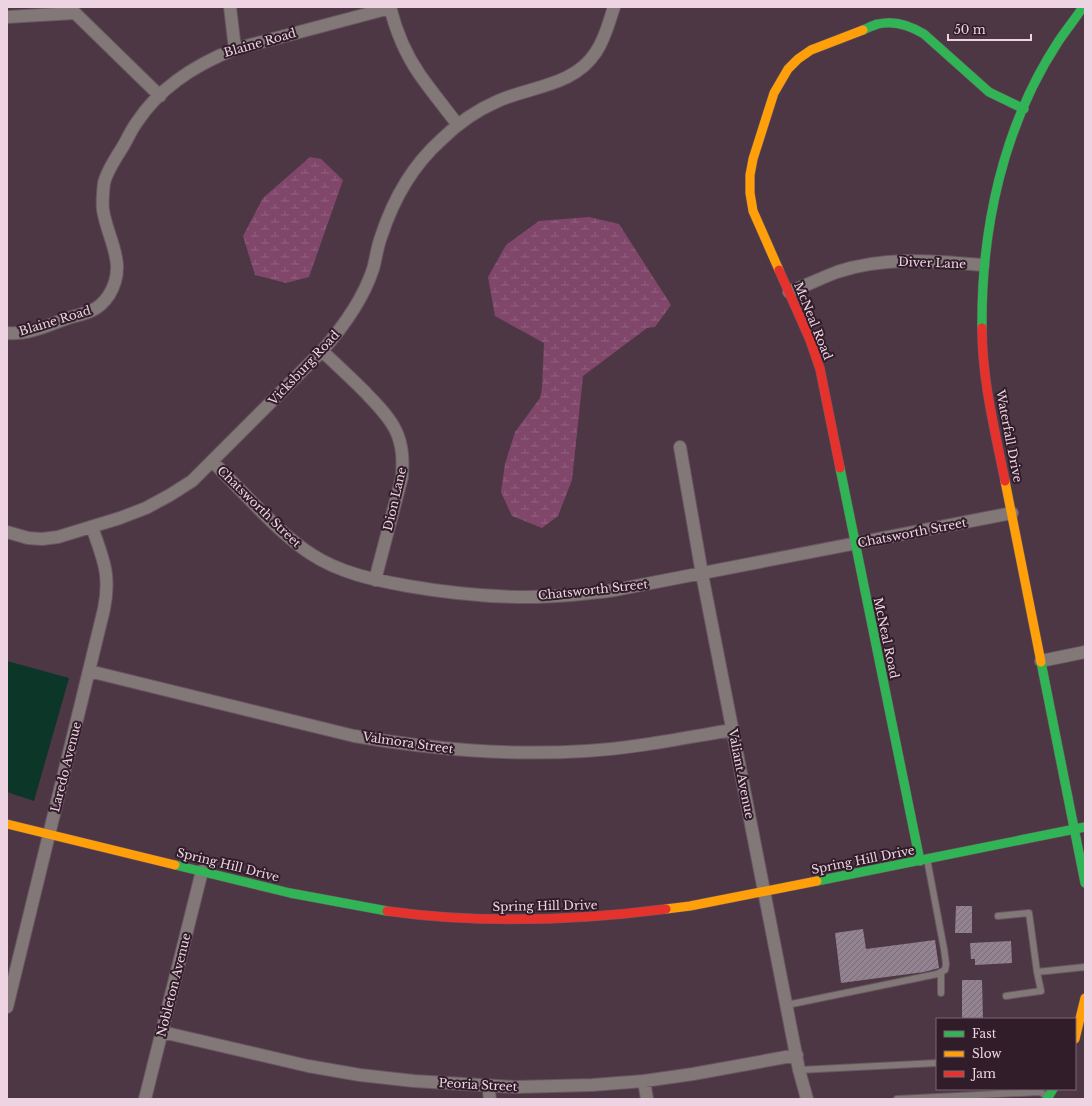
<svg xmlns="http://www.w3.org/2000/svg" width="1092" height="1106" font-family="'Libre Baskerville',serif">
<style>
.wetland{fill:url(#wetland-marsh)}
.water{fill:#0c3627}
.building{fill:url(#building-hatch)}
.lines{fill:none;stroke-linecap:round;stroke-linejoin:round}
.lane-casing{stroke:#685560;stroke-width:8}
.street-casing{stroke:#685560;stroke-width:14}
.fast-casing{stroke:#685560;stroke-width:10}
.slow-casing{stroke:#685560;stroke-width:10}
.jam-casing{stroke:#685560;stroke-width:10}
.lane{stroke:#827877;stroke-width:6}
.street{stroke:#827877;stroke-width:12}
.fast{stroke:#30b455;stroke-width:9}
.slow{stroke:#ff9f0a;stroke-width:9}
.jam{stroke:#e5322d;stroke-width:9}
.labels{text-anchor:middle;stroke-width:4;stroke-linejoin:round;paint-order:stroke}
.street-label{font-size:12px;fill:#eed3e2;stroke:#311d29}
</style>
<defs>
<pattern id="wetland-marsh" width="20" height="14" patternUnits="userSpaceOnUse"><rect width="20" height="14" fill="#80476a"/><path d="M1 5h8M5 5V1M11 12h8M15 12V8" fill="none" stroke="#92617f"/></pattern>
<pattern id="building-hatch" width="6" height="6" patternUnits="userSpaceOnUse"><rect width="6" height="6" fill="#938290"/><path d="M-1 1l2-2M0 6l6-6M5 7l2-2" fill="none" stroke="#786b75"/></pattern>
</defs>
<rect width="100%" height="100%" fill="#4d3745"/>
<path class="wetland" d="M310 157 321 159 343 180 309 277 286 283 255 275 243 236 263 198Z
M589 217 619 224 671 305 655 327 647 328 583 376 572 480 558 516 542 528 512 516 501 492 505 464 515 432 540 398 542 388 544 343 495 316 488 277 506 245 539 221Z"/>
<path class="water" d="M7 661 69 678 34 801 7 792Z"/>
<path class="building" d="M956 906H972V933H955Z
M863 929 866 949 935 940 939 968 924 972 841 983 835 933Z
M1011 941 1012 963 975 965V959H971L970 943Z
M962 980H982L983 1019H962Z"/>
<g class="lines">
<g class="lane-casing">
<path id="lane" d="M998 916 1029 913 1037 972 1041 991 1006 996
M941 972V993
M1037 972 1085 967
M787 1005 937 974 945 970 946 964 944 949 927 859
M799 1070 937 1063
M897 1099 1040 1092 1047 1096"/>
</g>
<g class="street-casing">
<path id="street" d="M230 7 235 49
M390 7C396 31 406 55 420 75 432 92 445 108 458 125
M75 13 160 96
M7 17 75 13
M789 292C805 286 821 278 837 272 885 256 934 261 983 265
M7 333C28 335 49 325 68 318 76 316 84 314 91 311 98 308 105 301 109 295 128 264 108 241 103 210 102 202 103 192 104 183 107 171 115 159 122 148 127 140 131 130 137 122 160 87 197 64 235 49L390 8
M322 351C337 365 351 378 365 392 376 404 389 416 396 431 403 446 403 461 402 477L375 580
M680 447 702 574 799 1070 807 1099
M212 461C228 477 243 493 259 509 275 525 291 541 311 554 340 573 374 580 408 586 448 593 487 597 528 597 557 597 586 594 615 590L1012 513
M7 532 28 538 42 539 58 537 120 518 146 508 170 495 192 481 322 351C343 327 363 300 373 269 376 259 377 247 381 237 393 200 412 166 441 140 457 124 477 110 498 101 532 86 574 86 596 52 605 39 609 22 614 7
M1041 661 1085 652
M89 671 354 736C432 749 506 756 586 751 635 748 684 738 732 730
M7 1007 104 609C111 574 103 559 92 527
M162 1032 308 1066 360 1075 414 1081 516 1087 592 1085 644 1081 693 1074 797 1055
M644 1081 647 1099
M488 1086 490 1099
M145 1099 202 871"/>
</g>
<g class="fast-casing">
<path id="fast" d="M863 30C868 28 873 25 878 24 894 20 911 26 924 34L989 92 1024 109
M982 328C981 229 1003 126 1058 42 1066 30 1075 19 1083 7
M840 468 920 861
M1041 662 1085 883
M175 865 290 893 387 911
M817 881 1085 827
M1047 1099 1053 1089"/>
</g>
<g class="slow-casing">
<path id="slow" d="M779 270 753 211 750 193V175L753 159 774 93 788 69 798 59 811 50 863 30
M1005 481 1041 662
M7 824 175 865
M666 909 690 906 817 881
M1075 1039 1085 998"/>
</g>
<g class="jam-casing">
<path id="jam" d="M779 270 810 340 820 369 840 468
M982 328C982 380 995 431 1005 481
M387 911C480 924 573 921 666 909"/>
</g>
<use href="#lane" class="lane"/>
<use href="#street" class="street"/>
<use href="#fast" class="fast"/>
<use href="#slow" class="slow"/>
<use href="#jam" class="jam"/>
</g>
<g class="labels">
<g class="street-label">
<text transform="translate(260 43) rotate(-16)" y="4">Blaine Road</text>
<text transform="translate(932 263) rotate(2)" y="4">Diver Lane</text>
<text transform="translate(55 321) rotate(-17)" y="4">Blaine Road</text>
<text transform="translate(813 321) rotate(68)" y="4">McNeal Road</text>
<text transform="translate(304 368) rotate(-47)" y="4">Vicksburg Road</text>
<text transform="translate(1009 436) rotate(79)" y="4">Waterfall Drive</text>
<text transform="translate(395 499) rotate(-77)" y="4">Dion Lane</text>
<text transform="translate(259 507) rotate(44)" y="4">Chatsworth Street</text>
<text transform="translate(912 533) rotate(-11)" y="4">Chatsworth Street</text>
<text transform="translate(593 590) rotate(-6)" y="4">Chatsworth Street</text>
<text transform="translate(886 638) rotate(78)" y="4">McNeal Road</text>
<text transform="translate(408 743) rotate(8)" y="4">Valmora Street</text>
<text transform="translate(66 767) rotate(-76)" y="4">Laredo Avenue</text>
<text transform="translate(741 774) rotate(79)" y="4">Valiant Avenue</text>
<text transform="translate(863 860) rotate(-11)" y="4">Spring Hill Drive</text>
<text transform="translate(228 865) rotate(14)" y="4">Spring Hill Drive</text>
<text transform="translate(545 906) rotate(-1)" y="4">Spring Hill Drive</text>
<text transform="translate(174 985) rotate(-76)" y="4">Nobleton Avenue</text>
<text transform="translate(478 1085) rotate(3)" y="4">Peoria Street</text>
</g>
</g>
<rect width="1092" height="1106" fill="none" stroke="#eed3e2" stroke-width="16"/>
<rect x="936" y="1018" width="140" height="72" fill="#311d29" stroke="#7d6673"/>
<rect x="944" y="1031" width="20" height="6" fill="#30b455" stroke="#7d6673"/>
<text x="972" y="1038" font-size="12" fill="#eed3e2">Fast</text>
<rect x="944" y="1051" width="20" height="6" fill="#ff9f0a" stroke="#7d6673"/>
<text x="972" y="1058" font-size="12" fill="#eed3e2">Slow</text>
<rect x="944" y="1071" width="20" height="6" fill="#e5322d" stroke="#7d6673"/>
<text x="972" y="1078" font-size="12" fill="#eed3e2">Jam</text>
<path d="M948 34v6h83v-6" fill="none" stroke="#eed3e2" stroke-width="2"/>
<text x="954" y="34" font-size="12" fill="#eed3e2" stroke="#311d29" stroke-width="3" paint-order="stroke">50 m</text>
</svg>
